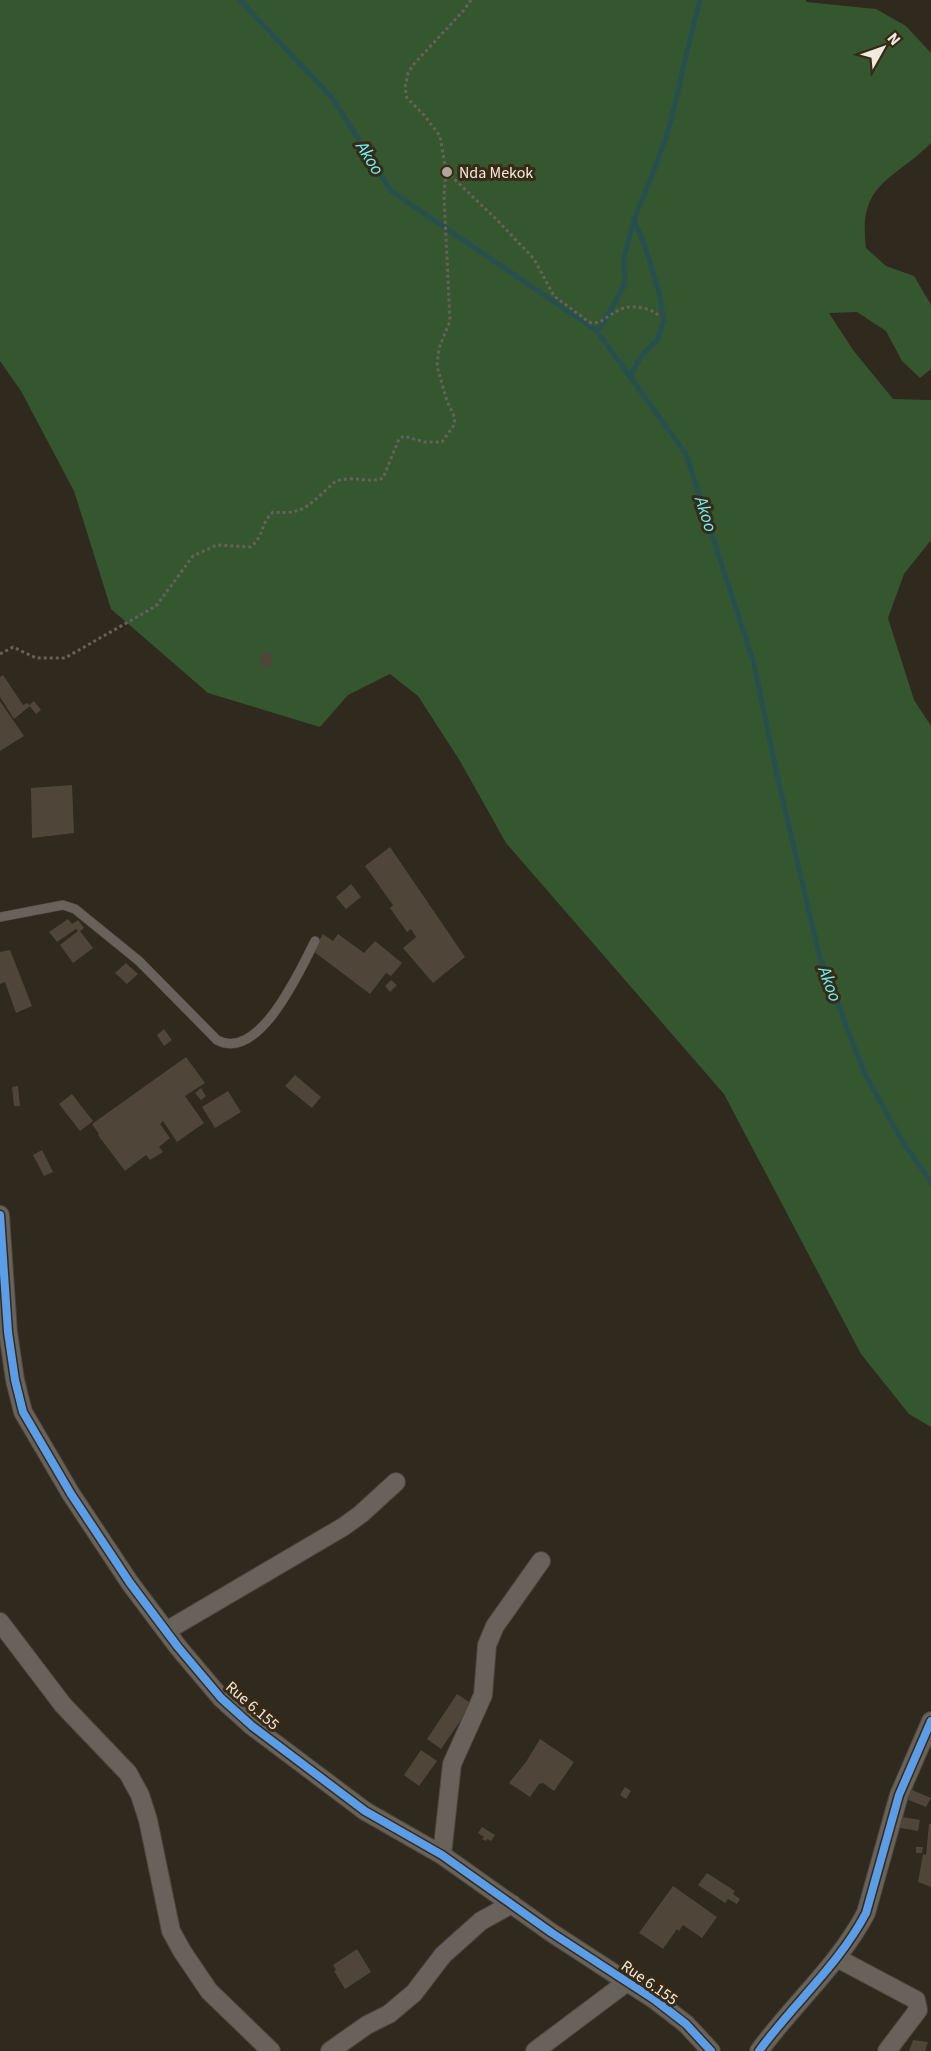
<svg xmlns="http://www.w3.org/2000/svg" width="931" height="2051" font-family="'Source Sans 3',sans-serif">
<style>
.green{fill:#35572f}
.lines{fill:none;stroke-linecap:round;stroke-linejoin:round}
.stream{stroke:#284f50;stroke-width:5}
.building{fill:#504539}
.service-casing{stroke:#4b453c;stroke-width:10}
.minor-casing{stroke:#4b453c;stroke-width:20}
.path{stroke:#67615a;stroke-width:3;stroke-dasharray:3 3;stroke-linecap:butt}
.service{stroke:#68625a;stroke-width:9}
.minor{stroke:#68625a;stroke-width:18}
.cycleway-casing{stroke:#382a16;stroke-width:11}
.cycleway{stroke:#5a9eea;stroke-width:8}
.poi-dot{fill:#aea69a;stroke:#382a16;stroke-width:2}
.labels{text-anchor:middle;stroke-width:6;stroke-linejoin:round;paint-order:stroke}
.poi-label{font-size:16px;fill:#f2e9dd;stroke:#382a16;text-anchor:start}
.street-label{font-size:16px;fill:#f2e9dd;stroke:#382a16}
.water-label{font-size:18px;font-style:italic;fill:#68f5fc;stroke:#382a16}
</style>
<rect width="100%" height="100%" fill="#30291e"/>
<path class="green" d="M0 0H806V2L876 9 906 26 931 53V143C892 182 858 182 866 248L886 266 914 276 931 305V369L920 378 902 361 886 331 857 312 829 313 853 350 893 399 931 400V540L904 574 888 618 914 700 931 726V1427L909 1414 861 1354 724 1094 506 843 460 761 418 696 390 674 348 695 320 727 208 693 111 609 74 491 21 391 0 361Z"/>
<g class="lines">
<path class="stream" d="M240 0 333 99 391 191 597 331 686 454 754 664 779 784 820 958 865 1074 902 1141 931 1182
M597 331 604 322 625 284 624 257 634 221
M630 376 642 355 657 340 664 321 659 293 646 249 634 219C648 187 661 155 671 120 681 80 689 40 700 0"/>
</g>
<path class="building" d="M271 653 272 666 261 667 260 654Z
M3 675 23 705 27 703 30 706 14 719 0 697V677Z
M0 701 24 736 0 751Z
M34 701 41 710 36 714 29 705Z
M72 785 74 833 32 838 31 788Z
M390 847 465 957 433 983 403 948 416 937 411 929 407 932 390 908 393 905 365 866Z
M351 884 361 897 346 909 336 897Z
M68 919 72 924 78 920 84 928 80 931 93 948 73 963 60 945 78 931 76 929 57 942 49 932Z
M323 934 333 941 338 934 364 953 375 941 402 963 391 976 386 973 370 994 313 951Z
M10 950 32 1006 16 1013 5 982 0 984V952Z
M126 963 138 974 127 984 115 973Z
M391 980 397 985 390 992 385 986Z
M164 1029 172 1040 164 1046 157 1035Z
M186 1057 205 1083 185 1096 204 1123 177 1142 163 1121 160 1124 170 1138 159 1147 163 1152 150 1160 146 1155 125 1171 98 1135 99 1134 92 1124Z
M295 1075 321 1097 312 1108 285 1086Z
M18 1086 20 1106H14L12 1087Z
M201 1088 206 1096 201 1100 195 1093Z
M228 1091 241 1112 215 1128 202 1107Z
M72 1094 93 1121 80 1131 59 1104Z
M42 1150 53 1172 44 1176 33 1155Z
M457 1694 472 1704 441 1749 427 1739Z
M540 1739 574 1762 554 1791 543 1783 539 1784 530 1797 509 1783 526 1762Z
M421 1750 437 1761 419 1786 404 1775Z
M625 1787 631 1791 626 1799 620 1795Z
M910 1789 931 1798 926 1807 904 1798Z
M897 1816 920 1820 918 1831 895 1827Z
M929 1824H931V1887L918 1882 923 1854 926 1855Z
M482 1827 495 1835 491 1841 487 1839 486 1841 482 1839 484 1837 478 1833Z
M916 1847H923L922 1853H916Z
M707 1873 735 1891 733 1894 740 1899 737 1904 728 1899 725 1903 698 1885Z
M673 1886 717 1917 702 1938 683 1925 679 1931 677 1929 663 1949 639 1933Z
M357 1949 371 1972 345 1989 334 1971 336 1970 333 1965Z
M913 2040 928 2042 925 2051H909Z"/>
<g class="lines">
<g class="service-casing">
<path id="service" d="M0 917 63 905 75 909 139 961 217 1040C259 1063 300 970 315 941"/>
</g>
<g class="minor-casing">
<path id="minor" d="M0 1215 8 1332 15 1380 23 1412 71 1494 130 1583 178 1647 221 1698 252 1726 365 1811 442 1855 552 1933 655 2000 686 2024 711 2051
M0 1622 63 1705 128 1773 140 1795 148 1820 171 1931 182 1951 209 1991 271 2051
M166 1631 343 1527 361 1514 396 1482
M442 1855 452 1764 483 1695 487 1645 495 1626 541 1561
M837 1958 916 2000 918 2010 887 2051
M330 2051 367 2025 389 2014 414 1993 443 1955 481 1921 512 1904
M535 2051 627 1982
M759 2051C793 2004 838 1966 866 1913L899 1795 931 1721"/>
</g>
<path class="path" d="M446 171 496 219 534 259 554 296 589 322C606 328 613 301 642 308 648 309 654 311 659 316
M0 654 13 647 36 658H65L156 606 193 556 217 545 251 547C265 534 260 524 273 512 300 515 307 507 326 490 330 487 333 482 337 481 354 475 370 484 383 478L399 439 404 436 424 442H442L454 425 455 418 447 401 437 366 439 348 450 321 444 196 446 171 440 136 424 115 407 98 405 88 408 73 414 64 464 10 471 0"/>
<use href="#service" class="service"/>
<use href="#minor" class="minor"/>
<g class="cycleway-casing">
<path id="cycleway" d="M0 1215 8 1332 15 1380 23 1412 71 1494 130 1583 178 1647 221 1698 252 1726 365 1811 442 1855 552 1933 655 2000 686 2024 711 2051
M759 2051C793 2004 838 1966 866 1913L899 1795 931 1721"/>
</g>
<use href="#cycleway" class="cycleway"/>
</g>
<circle class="poi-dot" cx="447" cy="172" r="6"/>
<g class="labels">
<g class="poi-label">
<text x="459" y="178">Nda Mekok</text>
</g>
<g class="street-label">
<text transform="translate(253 1705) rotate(41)" y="6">Rue 6.155</text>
<text transform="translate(650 1982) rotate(35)" y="6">Rue 6.155</text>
</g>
<g class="water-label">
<text transform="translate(370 158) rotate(58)" y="6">Akoo</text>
<text transform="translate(706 514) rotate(72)" y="6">Akoo</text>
<text transform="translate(830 984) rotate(69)" y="6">Akoo</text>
</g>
</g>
<g transform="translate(883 48) rotate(50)" stroke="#382a16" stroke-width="4.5" paint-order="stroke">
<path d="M0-4.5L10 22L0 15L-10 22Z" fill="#f2e9dd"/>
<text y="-9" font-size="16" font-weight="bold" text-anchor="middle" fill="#f2e9dd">N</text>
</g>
</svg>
